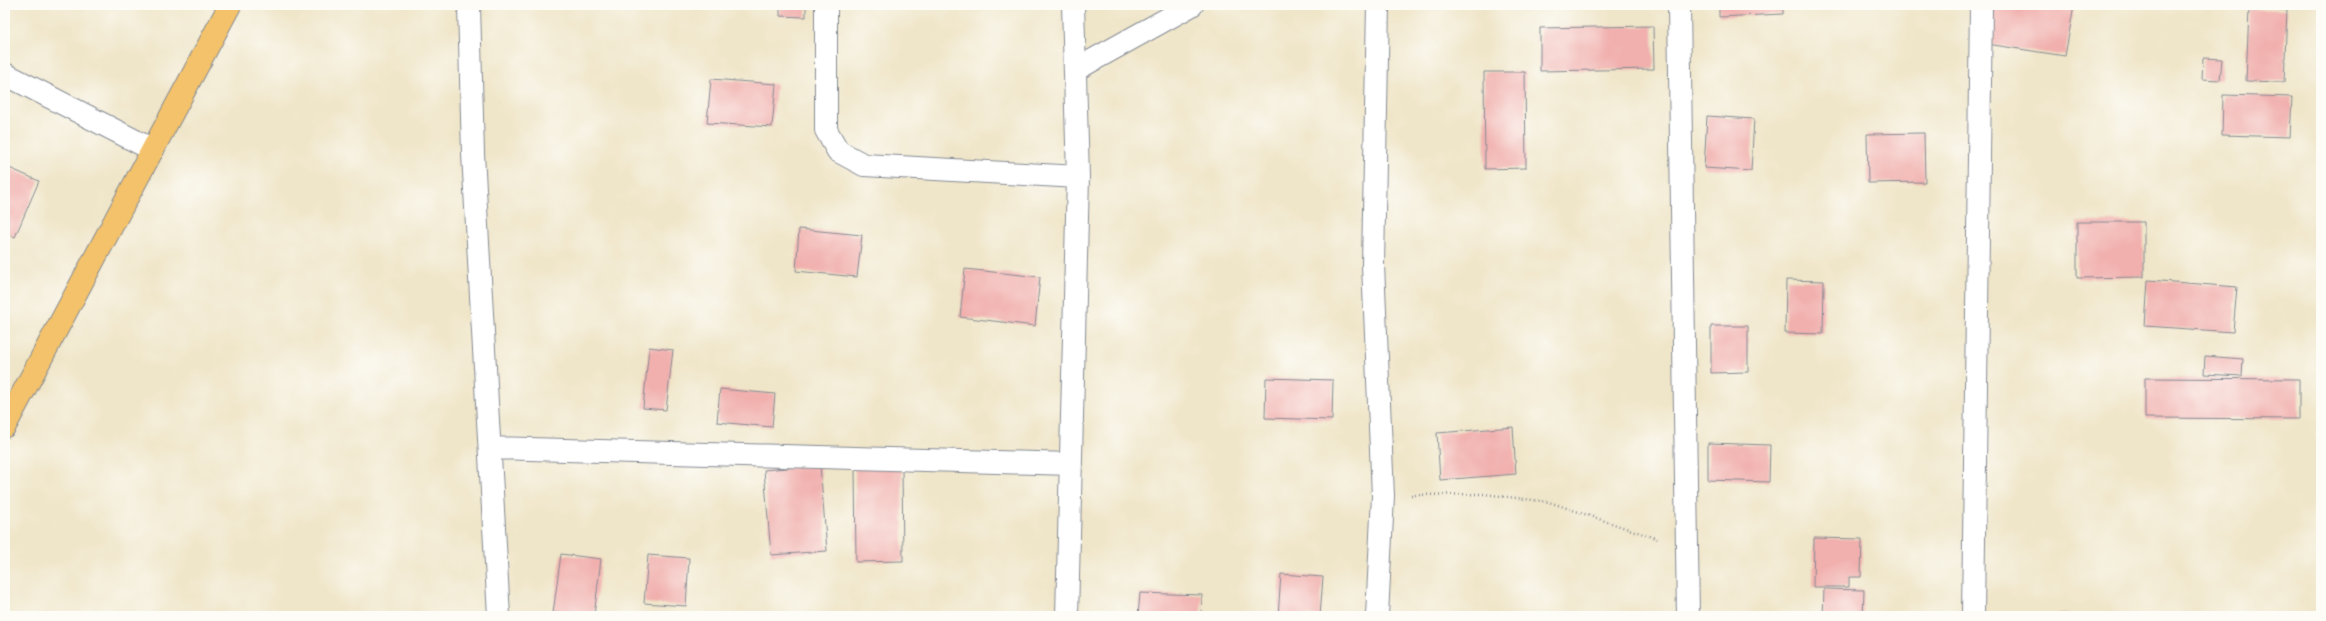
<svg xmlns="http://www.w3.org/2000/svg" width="2326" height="621" font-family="Caveat,sans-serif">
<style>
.building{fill:#f1b0ae}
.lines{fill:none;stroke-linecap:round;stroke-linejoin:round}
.minor-casing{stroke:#858a93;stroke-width:24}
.trunk-casing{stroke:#858a93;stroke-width:24}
.path{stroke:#858a93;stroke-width:2.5;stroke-dasharray:1 3;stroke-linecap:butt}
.minor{stroke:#fff;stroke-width:22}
.trunk{stroke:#f4c26a;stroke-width:22}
</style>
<rect width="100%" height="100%" fill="#fdfcf7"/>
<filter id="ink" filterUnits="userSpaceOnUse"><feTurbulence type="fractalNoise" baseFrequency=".025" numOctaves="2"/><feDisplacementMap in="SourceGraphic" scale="8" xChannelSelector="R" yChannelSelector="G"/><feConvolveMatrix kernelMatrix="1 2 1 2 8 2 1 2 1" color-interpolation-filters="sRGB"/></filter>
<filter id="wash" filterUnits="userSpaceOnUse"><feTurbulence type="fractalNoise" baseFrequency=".012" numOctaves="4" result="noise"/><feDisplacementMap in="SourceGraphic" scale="16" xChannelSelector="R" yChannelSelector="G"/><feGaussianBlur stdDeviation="0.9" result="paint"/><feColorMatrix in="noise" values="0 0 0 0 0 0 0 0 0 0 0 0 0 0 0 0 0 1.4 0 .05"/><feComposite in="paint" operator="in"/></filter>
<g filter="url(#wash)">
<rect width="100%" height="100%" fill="#efe5c8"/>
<g id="blocks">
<path class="building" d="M780 5H806V17L780 16Z
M1719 5H1783V14L1719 17Z
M1993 5 2074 6 2065 56 1987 44Z
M2249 9 2287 10 2284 82 2246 81Z
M1653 26 1654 69 1540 71V28Z
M2203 58 2222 59 2220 80 2202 79Z
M1484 72H1525L1526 168 1485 169Z
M711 79 776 84 772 127 707 123Z
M2223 95 2292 97 2290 137 2222 135Z
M1707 116 1754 119 1751 171 1704 168Z
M1924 133 1925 182 1868 183 1867 134Z
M5 166 39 181 15 237 5 233Z
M2077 222H2144V277L2077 278Z
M799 229 862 235 857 277 796 271Z
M965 269 1040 277 1035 326 960 317Z
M1786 280 1824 281 1823 334 1785 333Z
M2148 280 2237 287 2233 332 2145 326Z
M1711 326H1748V372L1711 373Z
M649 347 673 350 666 410 643 408Z
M2205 356 2243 359 2242 376 2204 374Z
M1266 378 1333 380 1332 420 1265 418Z
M2145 378 2299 379V419L2145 418Z
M720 389 775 394 772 427 717 422Z
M1513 427 1516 474 1440 480 1437 433Z
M1708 443 1770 445 1769 482 1708 480Z
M820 465 827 551 771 555 764 470Z
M902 466 903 561 856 562 855 467Z
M1814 538 1862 539 1861 577H1849V587H1813Z
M561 554 601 559 594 616 553 613Z
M648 555 689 558 686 606 644 603Z
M1281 574 1323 577 1320 616H1278Z
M1824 589 1864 590 1863 616H1823Z
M1140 593 1202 595 1201 616H1138Z
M2068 614V616H2052V615Z"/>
</g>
</g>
<g filter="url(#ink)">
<use href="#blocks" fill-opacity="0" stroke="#858a93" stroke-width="1"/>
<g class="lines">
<g class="minor-casing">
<path id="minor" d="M469 5 473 154 499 616
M826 5V130L838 151 864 165 1078 177
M1679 5 1688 616
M1075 70 1192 5
M5 74 153 150
M490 448 1071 464
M1067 616 1078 177 1073 5
M1377 616 1383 496 1373 265 1378 5
M1973 616 1981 5"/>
</g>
<g class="trunk-casing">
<path id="trunk" d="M5 426 230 5"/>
</g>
<path class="path" d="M1411 495 1484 494 1549 502 1658 539"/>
<use href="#minor" class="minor"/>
<use href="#trunk" class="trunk"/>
</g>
</g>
<rect width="2326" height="621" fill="none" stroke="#fdfcf7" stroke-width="20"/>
</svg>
